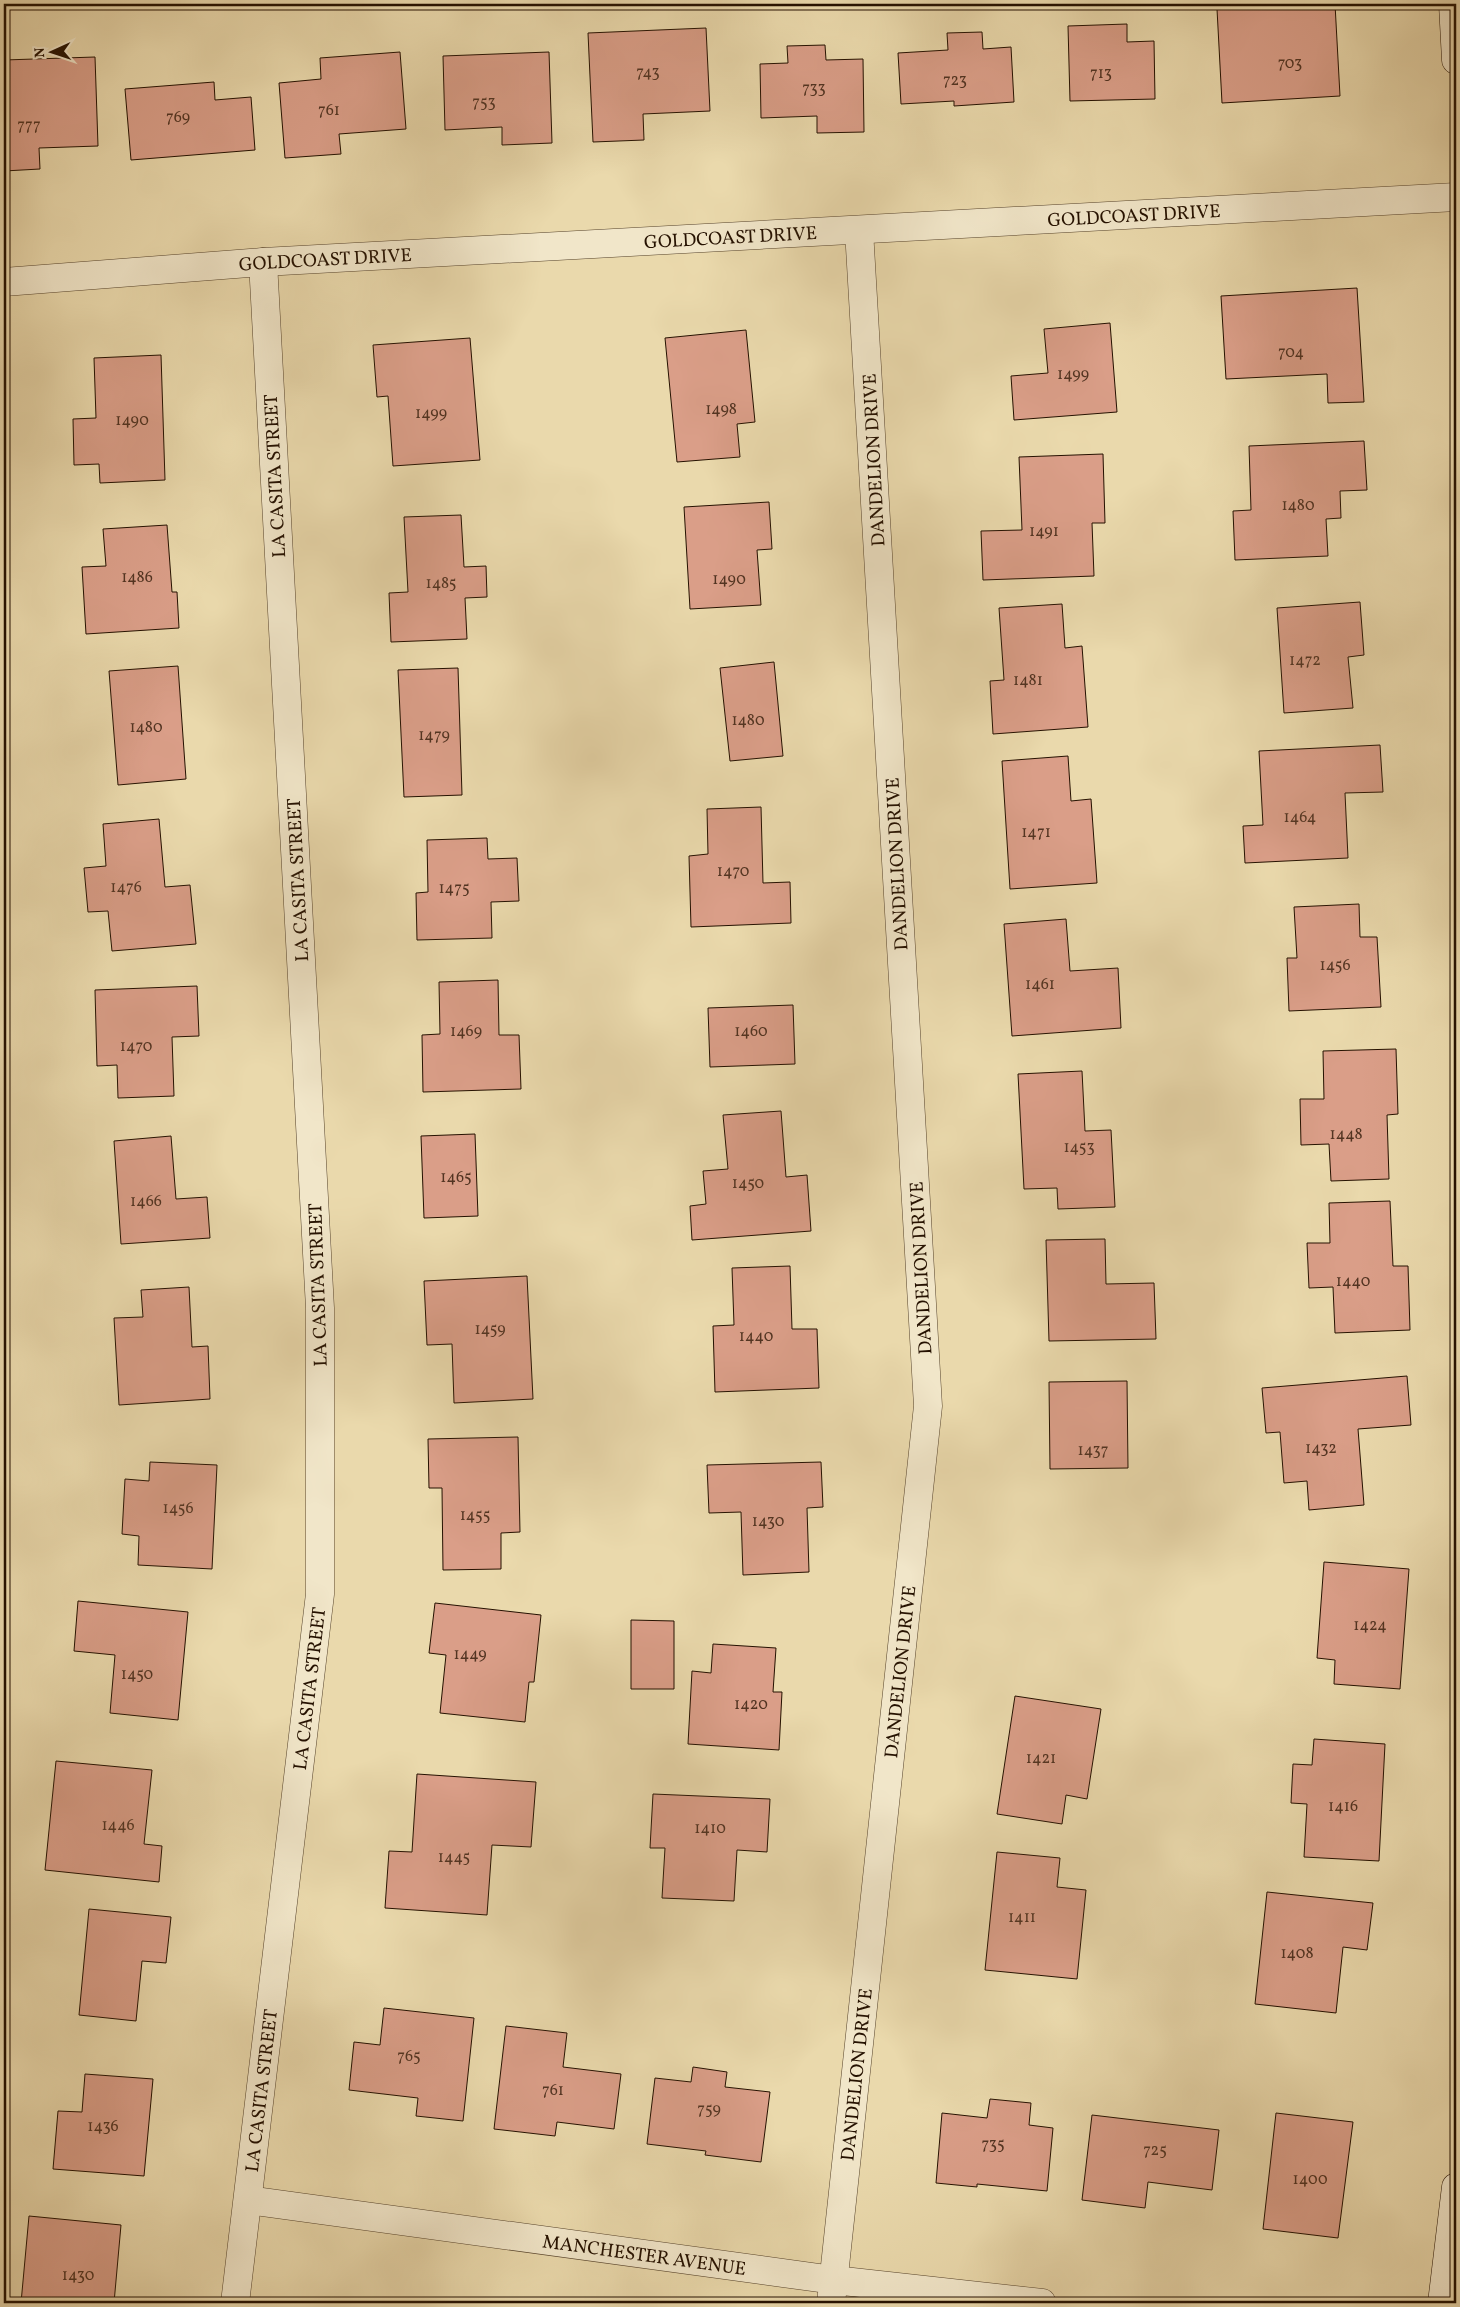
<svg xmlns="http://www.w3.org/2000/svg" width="1460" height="2307" font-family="Vollkorn,serif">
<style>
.building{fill:#da9e88;stroke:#251100}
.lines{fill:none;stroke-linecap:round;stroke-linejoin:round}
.street-casing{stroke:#56432b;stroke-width:29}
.secondary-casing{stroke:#251100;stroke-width:29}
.street{stroke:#f1e6c9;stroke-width:28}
.secondary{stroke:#f1e6c9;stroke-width:28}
.labels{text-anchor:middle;stroke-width:4.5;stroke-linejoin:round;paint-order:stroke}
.number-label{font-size:16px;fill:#523422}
.street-label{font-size:19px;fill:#251100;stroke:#f1e6c9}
</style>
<rect width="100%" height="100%" fill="#ead9ac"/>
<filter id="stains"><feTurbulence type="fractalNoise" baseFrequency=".004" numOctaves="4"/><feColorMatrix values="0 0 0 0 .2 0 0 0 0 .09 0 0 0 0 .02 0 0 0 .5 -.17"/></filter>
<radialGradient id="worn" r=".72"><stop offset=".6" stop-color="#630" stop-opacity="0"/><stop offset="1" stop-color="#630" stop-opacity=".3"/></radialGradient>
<path class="building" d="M1299 4H1335L1340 96 1222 103 1217 9Z
M1127 24V42L1154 41 1155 99 1070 101 1068 26Z
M706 28 710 111 643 114 644 140 593 142 588 33Z
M982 32 983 49 1011 47 1014 102 954 106V101L901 104 898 53 948 50 947 33Z
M825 45 826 60 863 59 864 132 817 133V116L761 118 760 64 788 63 787 46Z
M400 52 406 129 339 134 341 154 285 158 279 83 321 79 320 58Z
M549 52 552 143 502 145V127L445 130 443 56Z
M95 57 98 146 39 148 40 169 4 171V60Z
M214 82 215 100 251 97 255 150 131 160 125 89Z
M1357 288 1364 402 1328 403 1327 374 1226 379 1221 296Z
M1110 323 1117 412 1014 420 1011 376 1048 373 1044 329Z
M746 330 755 422 737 424 740 457 677 462 665 338Z
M470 338 480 460 393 466 388 396 377 397 373 345Z
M161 355 165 480 100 483 99 464 74 465 73 419 96 418 94 358Z
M1364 441 1367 490 1340 491 1341 518 1326 519 1328 556 1235 560 1233 511 1251 510 1249 446Z
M1103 454 1105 523H1092L1094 576 983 580 981 531 1022 530 1019 457Z
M769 502 772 549 757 550 761 605 690 609 684 507Z
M461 515 464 567 486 566 487 597 465 598 467 639 391 642 389 593 408 592 404 517Z
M167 525 172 592H177L179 628 86 634 82 567 106 566 103 529Z
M1360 602 1364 655 1348 657 1353 708 1284 713 1277 608Z
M1062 604 1065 648 1082 646 1088 727 993 734 990 681 1004 680 999 608Z
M774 662 783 756 730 761 720 668Z
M178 666 186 779 118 785 109 671Z
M458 668 462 795 404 797 398 670Z
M1380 745 1383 792 1345 793 1348 858 1245 863 1243 826 1263 825 1259 751Z
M1068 756 1071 801 1091 799 1097 883 1010 889 1002 761Z
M761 807 763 883 790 882 791 923 691 927 689 856 708 854 707 809Z
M159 819 165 887 190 885 196 944 112 951 108 911 88 912 84 868 106 866 103 824Z
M487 838 488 859 517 858 519 901 491 902 492 938 417 940 416 893 428 892 427 840Z
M1359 904 1360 937H1377L1381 1007 1289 1011 1287 958H1297L1294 907Z
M1066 919 1070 971 1118 968 1121 1028 1012 1036 1004 924Z
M498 980 499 1035H519L521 1089 423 1092 422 1035 440 1034 439 982Z
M197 986 199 1036 172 1037 174 1096 118 1098 117 1065 97 1066 95 990Z
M793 1005 795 1064 710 1067 708 1008Z
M1396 1049 1398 1114 1387 1115 1389 1179 1331 1181 1329 1144 1301 1145 1300 1099H1324L1323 1051Z
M1082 1071 1085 1131 1111 1130 1115 1207 1058 1209 1057 1188 1024 1189 1018 1074Z
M781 1111 786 1177 807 1175 811 1231 692 1240 690 1206 706 1204 703 1171 728 1169 723 1115Z
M475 1134 478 1216 424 1218 421 1136Z
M171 1136 176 1199 207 1197 210 1238 121 1244 114 1141Z
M1390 1201 1393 1266H1408L1410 1330 1335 1333 1333 1287 1309 1288 1307 1243H1330L1329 1203Z
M1105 1239 1106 1284 1154 1283 1156 1339 1049 1341 1046 1240Z
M790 1266 792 1329H817L819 1388 715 1392 713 1326 734 1325 732 1268Z
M527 1276 533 1399 454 1403 452 1344 427 1345 424 1281Z
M189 1287 192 1347 208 1346 210 1399 119 1405 114 1318 143 1317 141 1290Z
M1407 1376 1411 1425 1358 1429 1364 1505 1309 1510 1307 1481 1284 1483 1280 1432 1266 1433 1262 1388Z
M1127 1381 1128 1468 1050 1469 1049 1382Z
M518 1437 520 1532 501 1533V1569L443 1570 442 1488H429L428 1439Z
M150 1462 217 1465 212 1569 138 1565 139 1536 122 1534 125 1479 149 1481Z
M821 1462 823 1507 807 1508 809 1572 743 1575 741 1512 709 1513 707 1465Z
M1324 1562 1409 1569 1400 1689 1334 1684 1335 1660 1317 1658Z
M78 1601 188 1612 178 1720 110 1713 115 1655 74 1651Z
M435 1603 541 1615 534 1682H529L525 1722 440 1713 446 1655 429 1653Z
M631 1620 674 1621V1689H631Z
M713 1644 776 1648 773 1692H782L779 1750 688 1744 692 1671 711 1673Z
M1015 1696 1101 1709 1087 1799 1066 1795 1062 1824 997 1814Z
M1314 1739 1385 1744 1379 1861 1304 1857 1307 1804 1291 1803 1293 1764 1312 1765Z
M56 1761 152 1770 144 1844 162 1846 159 1882 45 1870Z
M417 1774 536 1782 531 1847 492 1845 487 1915 385 1908 389 1851 412 1852Z
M653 1794 770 1799 767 1852 737 1850 734 1901 662 1898 665 1848H650Z
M997 1852 1060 1858 1057 1887 1086 1890 1077 1979 985 1970Z
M1267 1892 1373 1903 1367 1950 1343 1947 1336 2013 1255 2004Z
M89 1909 171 1917 166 1963 142 1961 136 2021 79 2015Z
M384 2008 474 2018 463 2121 416 2116 418 2098 349 2090 354 2042 380 2045Z
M506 2026 567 2033 563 2067 621 2074 614 2129 557 2122 555 2136 494 2129Z
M693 2067 727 2072 725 2087 770 2092 761 2162 705 2155 706 2151 647 2144 655 2078 691 2082Z
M85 2074 153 2079 144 2176 53 2169 58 2111 82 2112Z
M990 2099 1031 2103 1029 2125 1053 2128 1047 2191 977 2184V2187L936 2183 942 2113 987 2118Z
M1276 2113 1353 2122 1338 2238 1263 2229Z
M1092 2115 1219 2130 1212 2190 1148 2182 1145 2208 1082 2200Z
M29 2216 121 2225 114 2303H21Z"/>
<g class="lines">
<g class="street-casing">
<g id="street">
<path id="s1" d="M4 282 263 262 1456 197"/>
<path id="s2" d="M248 2200 834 2280 1042 2303"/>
<path id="s3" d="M235 2303 320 1594V1308L263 262"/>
<path id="s4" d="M831 2303 928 1406 859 230"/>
</g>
</g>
<g class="secondary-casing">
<path id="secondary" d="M1453 4 1456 60
M1442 2303 1456 2187"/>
</g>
<use href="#street" class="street"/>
<use href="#secondary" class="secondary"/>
</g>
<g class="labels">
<g class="number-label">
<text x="1290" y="68">703</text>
<text x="648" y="77">743</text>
<text x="1101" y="78">713</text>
<text x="955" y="85">723</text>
<text x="814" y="93">733</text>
<text x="484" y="107">753</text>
<text x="329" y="115">761</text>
<text x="178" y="122">769</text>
<text x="29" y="130">777</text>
<text x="1291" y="357">704</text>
<text x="1073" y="379">1499</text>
<text x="721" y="414">1498</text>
<text x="431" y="418">1499</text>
<text x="132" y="425">1490</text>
<text x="1298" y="510">1480</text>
<text x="1044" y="536">1491</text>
<text x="137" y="582">1486</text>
<text x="729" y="584">1490</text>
<text x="441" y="588">1485</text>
<text x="1305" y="665">1472</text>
<text x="1028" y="685">1481</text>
<text x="748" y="725">1480</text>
<text x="146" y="732">1480</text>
<text x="434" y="740">1479</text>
<text x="1300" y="822">1464</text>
<text x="1036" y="837">1471</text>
<text x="733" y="876">1470</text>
<text x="126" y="892">1476</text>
<text x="454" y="893">1475</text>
<text x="1335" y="970">1456</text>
<text x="1040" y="989">1461</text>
<text x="466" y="1036">1469</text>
<text x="751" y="1036">1460</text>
<text x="136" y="1051">1470</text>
<text x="1346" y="1139">1448</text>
<text x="1079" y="1152">1453</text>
<text x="456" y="1182">1465</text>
<text x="748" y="1188">1450</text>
<text x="146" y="1206">1466</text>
<text x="1353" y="1286">1440</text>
<text x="490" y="1334">1459</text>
<text x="756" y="1341">1440</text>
<text x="1321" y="1453">1432</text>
<text x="1093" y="1455">1437</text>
<text x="178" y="1513">1456</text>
<text x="475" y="1520">1455</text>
<text x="768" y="1526">1430</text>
<text x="1370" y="1630">1424</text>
<text x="470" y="1659">1449</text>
<text x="137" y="1679">1450</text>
<text x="751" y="1709">1420</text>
<text x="1041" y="1763">1421</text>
<text x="1343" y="1811">1416</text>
<text x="118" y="1830">1446</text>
<text x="710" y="1833">1410</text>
<text x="454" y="1862">1445</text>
<text x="1022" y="1922">1411</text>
<text x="1297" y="1958">1408</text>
<text x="409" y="2061">765</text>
<text x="553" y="2095">761</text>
<text x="709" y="2114">759</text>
<text x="103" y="2131">1436</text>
<text x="993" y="2149">735</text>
<text x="1155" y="2155">725</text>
<text x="1310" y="2184">1400</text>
<text x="78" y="2280">1430</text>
</g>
<g class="street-label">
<text dy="7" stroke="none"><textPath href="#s1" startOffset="1132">GOLDCOAST DRIVE</textPath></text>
<text dy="7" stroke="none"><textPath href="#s1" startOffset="728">GOLDCOAST DRIVE</textPath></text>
<text dy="7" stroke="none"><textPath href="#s1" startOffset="322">GOLDCOAST DRIVE</textPath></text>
<text transform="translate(873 460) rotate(-93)" y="7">DANDELION DRIVE</text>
<text transform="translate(274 476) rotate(-93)" y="7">LA CASITA STREET</text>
<text transform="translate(896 864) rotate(-93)" y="7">DANDELION DRIVE</text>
<text transform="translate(297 880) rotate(-93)" y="7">LA CASITA STREET</text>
<text transform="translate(920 1268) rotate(-93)" y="7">DANDELION DRIVE</text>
<text transform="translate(317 1285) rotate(-92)" y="7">LA CASITA STREET</text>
<text dy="7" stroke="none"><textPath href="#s4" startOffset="635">DANDELION DRIVE</textPath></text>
<text dy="7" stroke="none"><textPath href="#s3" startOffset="619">LA CASITA STREET</textPath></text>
<text dy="7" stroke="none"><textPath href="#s4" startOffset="230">DANDELION DRIVE</textPath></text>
<text dy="7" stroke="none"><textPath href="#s3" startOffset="214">LA CASITA STREET</textPath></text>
<text dy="7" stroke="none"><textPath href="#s2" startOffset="400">MANCHESTER AVENUE</textPath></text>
</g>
</g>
<rect width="1460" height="2307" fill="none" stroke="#ead9ac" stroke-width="20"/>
<rect x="5" y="5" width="1450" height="2297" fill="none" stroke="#251100" stroke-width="2.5"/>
<rect x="10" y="10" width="1440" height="2287" fill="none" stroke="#251100"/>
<g transform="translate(52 52) rotate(267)" stroke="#f1e6c9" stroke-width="4" paint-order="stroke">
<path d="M0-4L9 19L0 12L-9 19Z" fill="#251100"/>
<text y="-8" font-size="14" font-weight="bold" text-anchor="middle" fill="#251100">N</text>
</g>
<rect width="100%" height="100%" filter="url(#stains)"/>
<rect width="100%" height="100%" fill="url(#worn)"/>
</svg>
